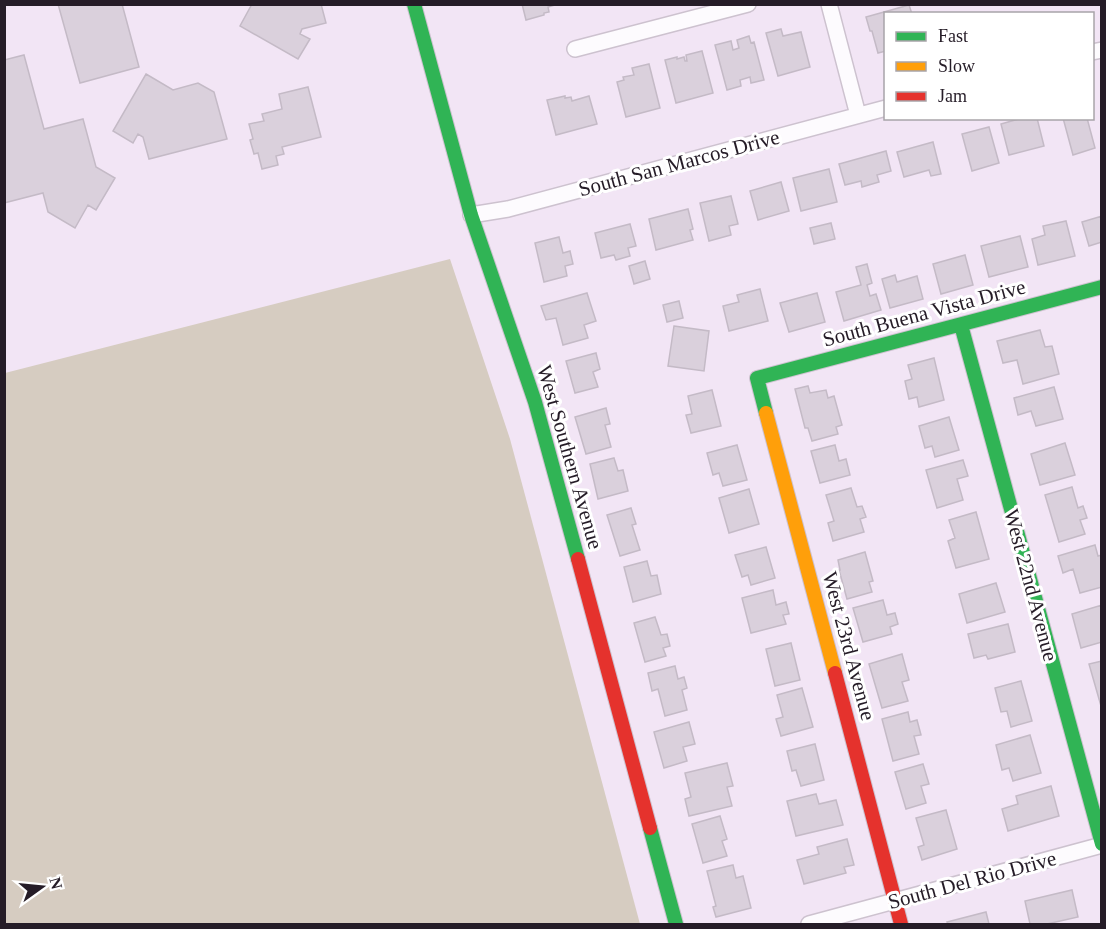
<svg xmlns="http://www.w3.org/2000/svg" width="1106" height="929" font-family="Georgia,serif">
<style>
.green{fill:#d6ccc1}
.building{fill:#dad0dc;stroke:#c4bac6;stroke-width:1.5}
.lines{fill:none;stroke-linecap:round;stroke-linejoin:round}
.street-casing{stroke:#cdc2cf;stroke-width:18}
.fast-casing{stroke:#cdc2cf;stroke-width:16}
.slow-casing{stroke:#cdc2cf;stroke-width:16}
.jam-casing{stroke:#cdc2cf;stroke-width:16}
.street{stroke:#fdfbfe;stroke-width:15}
.fast{stroke:#30b455;stroke-width:14}
.slow{stroke:#ff9f0a;stroke-width:14}
.jam{stroke:#e5322d;stroke-width:14}
.labels{text-anchor:middle;stroke-width:6;stroke-linejoin:round;paint-order:stroke}
.street-label{font-size:21px;fill:#251c27;stroke:#fff}
</style>
<rect width="100%" height="100%" fill="#f2e5f5"/>
<path class="green" d="M450 259 510 439 640 924H5V373Z"/>
<path class="building" d="M58 4H122L139 67 80 83Z
M252 4H321L326 23 302 29 300 34 310 39 298 59 240 26Z
M522 4H558L548 7 549 12 544 13V15L526 20Z
M909 5 912 14H886V51L878 53 872 31H870L866 17Z
M781 29 783 36 801 32 810 67 778 76 766 33Z
M749 36 751 43 754 42 764 80 751 83 750 77 740 80 741 86 727 90 715 45 731 41 733 50 739 48 737 40Z
M702 51 713 93 676 103 665 60 677 57V59L684 57 685 61H687L686 55Z
M24 55 44 129 83 119 96 167 115 178 96 210 88 205 75 228 48 212 43 193 4 203V60Z
M649 64 660 108 626 117 617 82 624 80 623 77 634 75 632 68Z
M146 74 173 90 198 83 214 92 227 139 149 159 143 137 138 134 133 143 113 131Z
M308 87 321 137 282 147 284 154 276 156 278 165 262 169 258 153 254 154 250 140 253 139 249 124 264 121 262 114 282 109 279 94Z
M565 96V98L571 97 572 101 589 96 597 124 556 135 547 100Z
M1022 118H1037L1044 146 1009 155 1001 124Z
M1063 118H1087L1095 148 1073 155Z
M989 127 999 163 972 171 962 134Z
M933 142 941 174 931 176 929 170 904 177 897 152Z
M886 151 891 171 877 175 879 182 862 187 861 181 845 185 839 164Z
M829 169 837 202 801 211 793 178Z
M781 182 789 211 758 220 750 191Z
M731 196 738 224 729 226 731 235 709 241 700 203Z
M688 209 693 229 690 230 693 240 656 250 649 219Z
M1102 216V242L1089 246 1082 222Z
M1066 221 1075 256 1038 265 1032 239 1045 235 1043 226Z
M831 223 835 239 814 244 810 228Z
M630 224 636 246 628 248 630 256 616 260 614 255 601 258 595 233Z
M1020 236 1028 267 989 277 981 246Z
M559 237 563 253 570 251 573 264 565 266 567 276 544 282 535 243Z
M965 255 973 285 941 294 933 264Z
M645 261 650 279 634 284 629 266Z
M867 264 872 283 867 285 870 296 876 294 881 310 844 321 836 292 861 285 856 267Z
M895 275 897 282 917 276 923 299 890 308 882 279Z
M760 289 768 321 729 331 723 306 739 302 737 295Z
M587 293 596 321 584 325 588 338 563 345 556 318 546 320 541 306Z
M817 293 825 322 789 332 780 303Z
M679 301 683 318 667 322 663 305Z
M674 326 709 331 704 371 668 366Z
M1040 330 1045 347 1052 346 1059 374 1023 384 1017 360 1003 363 997 341Z
M596 353 600 369 593 372 598 387 575 393 566 361Z
M934 358 944 400 919 407 917 397 909 399 905 381 912 379 908 365Z
M808 386 810 393 826 390 828 398 834 396 842 425 836 427 838 434 812 441 808 428H805L795 389Z
M1054 387 1063 419 1036 426 1031 411 1018 415 1014 398Z
M712 390 721 426 691 433 686 415 692 414 688 396Z
M606 408 610 424 605 425 611 447 586 454 575 417Z
M949 417 959 450 935 457 932 446 925 448 919 426Z
M1065 443 1075 475 1040 485 1031 454Z
M737 445 747 480 723 486 719 473 713 475 707 453Z
M835 445 839 461 846 459 850 475 820 483 811 451Z
M614 458 618 471 623 470 628 491 598 499 590 464Z
M963 460 968 476 957 479 963 500 937 508 926 470Z
M1072 487 1078 508 1083 506 1087 518 1080 520 1085 534 1059 542 1045 495Z
M851 488 857 507 862 506 866 517 860 519 864 532 833 541 828 523 834 521 826 495Z
M749 489 759 524 729 533 719 498Z
M631 508 636 524 632 525 640 550 620 556 607 515Z
M976 512 989 559 956 568 948 541 955 538 949 520Z
M1095 545 1098 556 1102 555V587L1080 593 1073 569 1063 573 1058 556Z
M766 547 775 578 751 585 748 575 742 577 735 555Z
M865 552 873 581 869 582 872 592 847 599 839 570H840L838 560Z
M647 561 651 576 657 575 661 594 633 602 624 567Z
M996 583 1005 612 967 623 959 594Z
M773 590 776 605 786 602 789 614 783 615 786 624 751 633 742 598Z
M883 600 887 615 895 613 898 624 890 627 892 634 863 642 853 608Z
M1102 605V642L1081 648 1072 614Z
M655 617 661 635 667 634 670 646 663 648 666 656 645 662 634 623Z
M1008 624 1015 652 988 659 986 655 974 658 968 634Z
M791 643 800 680 775 686 766 649Z
M902 654 909 680 902 682 908 701 882 708 869 664Z
M1102 661V706H1101L1089 664Z
M675 666 678 679 684 677 687 688 682 690 687 710 665 716 658 689 652 691 648 673Z
M1021 681 1032 721 1011 727 1007 711 1001 712 995 688Z
M802 688 813 727 781 736 776 719 783 717 777 695Z
M908 712 910 722 917 720 921 735 914 736 919 754 893 761 882 719Z
M689 722 695 744 683 747 687 761 664 768 654 732Z
M1030 735 1041 773 1013 781 1009 768 1002 770 996 745Z
M815 744 824 780 801 786 796 770 792 771 787 751Z
M727 763 733 786 727 787 732 806 689 816 685 799 691 797 685 773Z
M923 764 929 784 921 786 926 803 906 809 895 772Z
M1051 786 1059 816 1008 831 1002 809 1018 804 1016 796Z
M816 794 819 804 836 800 843 825 796 836 787 801Z
M946 810 957 849 922 860 918 847 924 845 916 818Z
M720 816 727 839 722 841 727 856 703 863 692 824Z
M847 839 854 865 844 867 846 873 804 884 797 860 819 854 817 847Z
M733 865 736 878 743 876 751 908 716 917 713 907 716 906 707 871Z
M1072 890 1078 917 1047 924H1030L1025 901Z
M986 912 989 924H948L947 922Z"/>
<g class="lines">
<g class="street-casing">
<path id="street" d="M829 4 858 115
M575 49 748 4
M1092 52 1102 50
M471 215 508 209 886 108
M809 924 1102 845"/>
</g>
<g class="fast-casing">
<path id="fast" d="M414 4 471 215 535 402 578 559
M961 325 1102 844
M766 413 757 378 1102 287
M650 828 676 924"/>
</g>
<g class="slow-casing">
<path id="slow" d="M766 413 835 673"/>
</g>
<g class="jam-casing">
<path id="jam" d="M578 559 650 828
M835 673 901 924"/>
</g>
<use href="#street" class="street"/>
<use href="#fast" class="fast"/>
<use href="#slow" class="slow"/>
<use href="#jam" class="jam"/>
</g>
<g class="labels">
<g class="street-label">
<text transform="translate(679 163) rotate(-15)" y="7">South San Marcos Drive</text>
<text transform="translate(924 313) rotate(-15)" y="7">South Buena Vista Drive</text>
<text transform="translate(570 457) rotate(74)" y="7">West Southern Avenue</text>
<text transform="translate(1031 585) rotate(75)" y="7">West 22nd Avenue</text>
<text transform="translate(849 646) rotate(75)" y="7">West 23rd Avenue</text>
<text transform="translate(972 880) rotate(-15)" y="7">South Del Rio Drive</text>
</g>
</g>
<rect width="1106" height="929" fill="none" stroke="#251c27" stroke-width="12"/>
<rect x="884" y="12" width="210" height="108" fill="#ffffff" stroke="#a8a4a9" stroke-width="1.5"/>
<rect x="896" y="32" width="30" height="9" fill="#30b455" stroke="#a8a4a9" stroke-width="1.5"/>
<text x="938" y="42" font-size="18" fill="#251c27">Fast</text>
<rect x="896" y="62" width="30" height="9" fill="#ff9f0a" stroke="#a8a4a9" stroke-width="1.5"/>
<text x="938" y="72" font-size="18" fill="#251c27">Slow</text>
<rect x="896" y="92" width="30" height="9" fill="#e5322d" stroke="#a8a4a9" stroke-width="1.5"/>
<text x="938" y="102" font-size="18" fill="#251c27">Jam</text>
<g transform="translate(42 887) rotate(75)" stroke="#ffffff" stroke-width="4.5" paint-order="stroke">
<path d="M0-4.5L10 22L0 15L-10 22Z" fill="#251c27"/>
<text y="-9" font-size="16" font-weight="bold" text-anchor="middle" fill="#251c27">N</text>
</g>
</svg>
